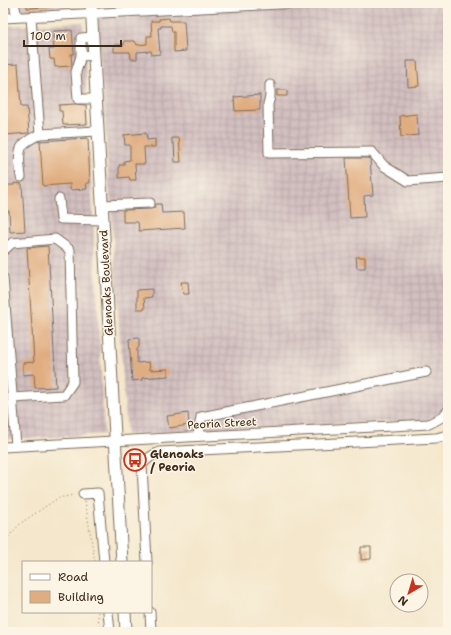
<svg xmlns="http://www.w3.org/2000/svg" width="451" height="635" font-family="'Shantell Sans',sans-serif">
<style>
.industrial{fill:url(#industrial-grid)}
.building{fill:#e0ad81}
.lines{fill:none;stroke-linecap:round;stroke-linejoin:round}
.minor-casing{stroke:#7c6c5b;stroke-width:11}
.major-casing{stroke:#7c6c5b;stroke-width:13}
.path{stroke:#7c6c5b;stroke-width:1;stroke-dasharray:1 3;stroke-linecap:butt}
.minor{stroke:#fff;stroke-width:9}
.major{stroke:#fff;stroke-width:11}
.labels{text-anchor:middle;stroke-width:3;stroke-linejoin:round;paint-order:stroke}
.street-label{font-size:11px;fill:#3b2a1e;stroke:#fcf5e5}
.poi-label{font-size:11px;font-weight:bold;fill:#3b2a1e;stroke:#fcf5e5;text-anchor:start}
</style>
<defs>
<pattern id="industrial-grid" width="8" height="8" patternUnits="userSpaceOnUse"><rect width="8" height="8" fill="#d2bfc0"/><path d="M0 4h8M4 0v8" fill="none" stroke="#b5a4a5"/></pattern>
</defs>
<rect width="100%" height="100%" fill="#fcf5e5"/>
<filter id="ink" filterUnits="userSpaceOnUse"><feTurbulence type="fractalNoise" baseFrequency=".025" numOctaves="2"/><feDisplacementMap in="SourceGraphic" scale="8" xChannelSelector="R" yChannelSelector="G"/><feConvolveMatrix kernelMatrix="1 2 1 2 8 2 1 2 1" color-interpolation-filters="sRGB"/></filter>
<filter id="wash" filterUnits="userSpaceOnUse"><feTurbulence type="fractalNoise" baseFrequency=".012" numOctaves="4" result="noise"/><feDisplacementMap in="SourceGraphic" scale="16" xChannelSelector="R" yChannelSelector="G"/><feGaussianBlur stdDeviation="0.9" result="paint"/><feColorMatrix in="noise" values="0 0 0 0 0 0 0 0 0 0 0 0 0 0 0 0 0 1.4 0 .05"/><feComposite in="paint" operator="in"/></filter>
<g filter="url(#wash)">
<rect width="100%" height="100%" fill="#f4e7cc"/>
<path class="industrial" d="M3 3H85V7L3 12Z
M96 3H257L97 11Z
M329 3H448V406L443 412 429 420 127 435 97 14Z
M83 22 104 434 3 440V26Z"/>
<g id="blocks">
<path class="building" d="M27 3H49V7L27 8Z
M169 18 170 21H184L186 51 174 52V32H172L171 26H161V28H158L160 54 152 55 151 51 137 52V59H131L130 52H114V45H124V41H135L137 45 147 44V36H152L151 21H159V19Z
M72 30 74 54H71L72 66 55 67 54 59H50L49 49H54L53 36H55L54 31Z
M407 61H417L419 86 408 87Z
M18 64 21 107H27L29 133 5 135 3 65Z
M277 90H287V96H277Z
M260 95V110L235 111 234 97Z
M75 104 86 105 87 124 63 125 62 111H59V105Z
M417 114 418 135 401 137 400 116Z
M146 133 147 140 155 139V147H144L145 164H135L136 180H130L129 177 119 178V165H124V161L130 160V145H125L124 135Z
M88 138 90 183H86L87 189 70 190V184L43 186 40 141Z
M172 138H179L181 162H175L174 143 172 144Z
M346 158H369L370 159 373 195 364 196 365 217 350 218Z
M14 183 22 184 25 231 10 232 9 211H3V185H14Z
M156 204H161L162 213 184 212 185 228 139 231 138 222H123V210L151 209 154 208Z
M48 246 56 387 35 388 34 374 23 375V363L34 362 27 248Z
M356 257H365V268H357Z
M181 282H188L189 294H183Z
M152 289V297L144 298 145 309H137V290Z
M139 338V347L137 349V363L149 362 150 370 168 369V376L142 378V380L132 381 129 339Z
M188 413 189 425 169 428 167 416Z
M361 547H371V559L361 560Z"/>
</g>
</g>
<g filter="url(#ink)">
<use href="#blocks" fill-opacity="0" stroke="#7c6c5b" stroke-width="1"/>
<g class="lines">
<g class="minor-casing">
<path id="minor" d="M14 3 17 17
M31 17 40 134
M3 18 299 3
M93 37 81 38V56L94 55
M81 56 76 72 78 99H96
M270 85V97L268 104 269 153 372 152 384 166 408 181 448 178
M21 177C20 168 17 152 23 145 27 140 35 137 40 134L98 131
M59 199 61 219 103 220
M102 205 150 203
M3 251 12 243 55 239 70 250 73 382 64 395 12 398
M3 278 16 446
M198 436 201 417 426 372
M3 447 429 424 442 417 448 411
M83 494 98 493 104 562
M147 562 142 465C147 458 152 455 160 452L436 438 448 435
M108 612 110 632
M150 612 151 632"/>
</g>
<g class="major-casing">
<path id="major" d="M91 3 122 562
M125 612 126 632"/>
</g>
<path class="path" d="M85 501 95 562
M3 543 21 523 58 498 74 495
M98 612 99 632"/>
<use href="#minor" class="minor"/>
<use href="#major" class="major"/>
</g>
</g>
<defs>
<g id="bus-ring" transform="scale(1.15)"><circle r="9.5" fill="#fcf5e5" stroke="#c8321e" stroke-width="1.5"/><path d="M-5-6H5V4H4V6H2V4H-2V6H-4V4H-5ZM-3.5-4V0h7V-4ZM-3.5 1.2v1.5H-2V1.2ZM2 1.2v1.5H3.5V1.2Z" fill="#c8321e"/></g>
</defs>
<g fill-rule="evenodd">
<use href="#bus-ring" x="135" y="460"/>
</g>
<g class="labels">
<g class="street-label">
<text transform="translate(106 283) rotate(-93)" y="4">Glenoaks Boulevard</text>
<text transform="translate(222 423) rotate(-3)" y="4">Peoria Street</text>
</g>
<g class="poi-label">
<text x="150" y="458">Glenoaks<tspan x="150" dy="13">/ Peoria</tspan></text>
</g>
</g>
<rect width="451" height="635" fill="none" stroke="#fcf5e5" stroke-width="16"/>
<rect x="22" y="561" width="130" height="52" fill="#fcf5e5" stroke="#afa495"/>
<rect x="30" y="574" width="20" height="6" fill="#ffffff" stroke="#afa495"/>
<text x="58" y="581" font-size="12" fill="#3b2a1e">Road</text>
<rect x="30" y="591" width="20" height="12" fill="#e0ad81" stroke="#afa495"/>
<text x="58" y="601" font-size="12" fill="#3b2a1e">Building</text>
<g transform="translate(409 593) rotate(218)"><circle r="19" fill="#fcf5e5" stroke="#afa495"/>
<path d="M0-3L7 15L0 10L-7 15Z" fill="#c8321e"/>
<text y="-6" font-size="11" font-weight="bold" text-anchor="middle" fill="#3b2a1e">N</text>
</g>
<path d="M24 40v6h97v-6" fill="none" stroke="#3b2a1e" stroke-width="2"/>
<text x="30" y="40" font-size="12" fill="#3b2a1e" stroke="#fcf5e5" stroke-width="3" paint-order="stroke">100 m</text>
</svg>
